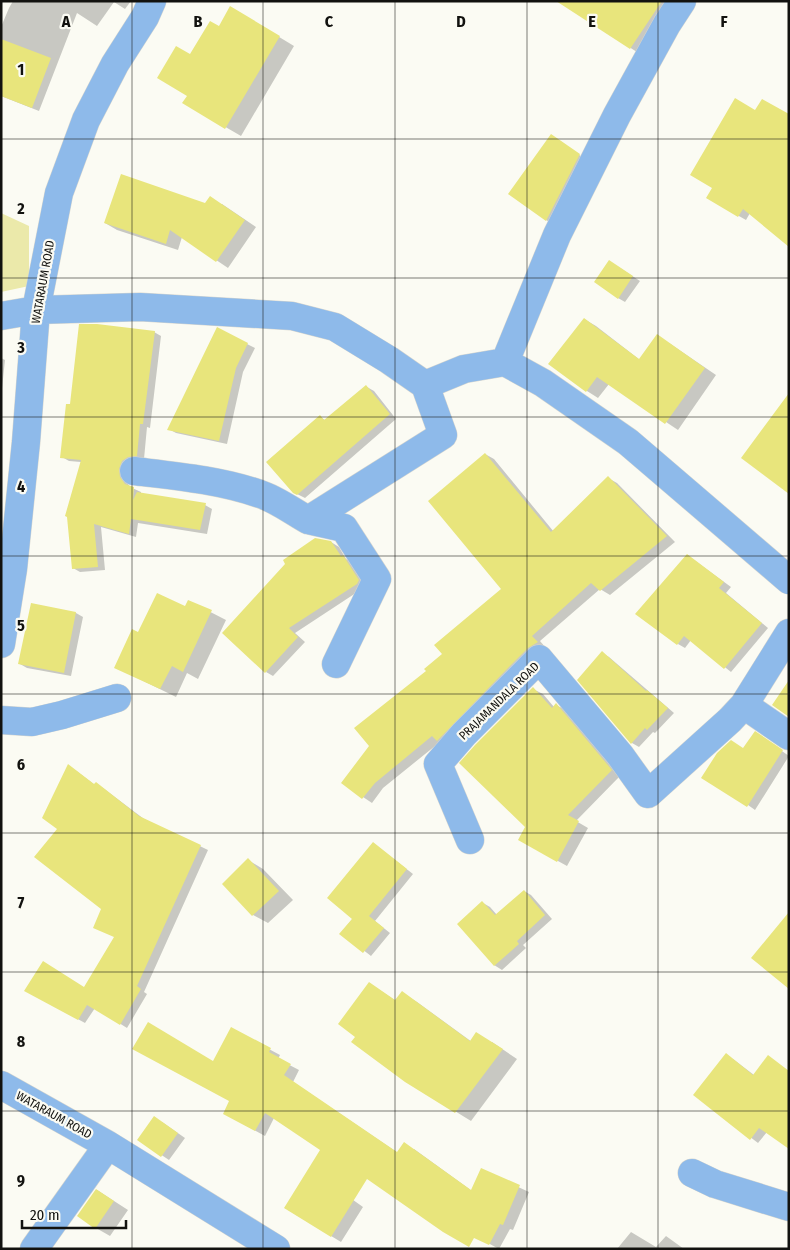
<svg xmlns="http://www.w3.org/2000/svg" width="790" height="1250" font-family="'Fira Sans Condensed',sans-serif">
<style>
.green{fill:#ebe9aa}
.shadow{fill:#0003}
.building{fill:#e8e57c}
.lines{fill:none;stroke-linecap:round;stroke-linejoin:round}
.street-casing{stroke:#d6d6cf;stroke-width:29}
.street{stroke:#8ebaea;stroke-width:28}
.grid{fill:none;stroke:#12120f;stroke-width:1;stroke-opacity:0.55}
.labels{text-anchor:middle;stroke-width:4.5;stroke-linejoin:round;paint-order:stroke}
.street-label{font-size:12px;fill:#12120f;stroke:#fbfbf3}
.grid-label{font-size:16px;text-anchor:middle;font-weight:bold;fill:#12120f;stroke:#fbfbf3;stroke-width:4.5;stroke-linejoin:round;paint-order:stroke}
</style>
<rect width="100%" height="100%" fill="#fbfbf3"/>
<path class="green" d="M1 213 29 226V286L1 292Z"/>
<path class="shadow" d="M13 1H131L125 9 114 2 97 26 77 13 39 111 1 96V27L9 8Z
M587 1H675L640 54 578 14Z
M231 8 294 46 241 136 184 103 189 96 191 55 219 27Z
M736 100 750 213 746 220 707 198 714 188Z
M559 140 586 160 553 224 546 220Z
M206 204H222L256 227 228 268 182 237 178 250 117 230 105 223Z
M617 266 640 281 625 302 618 298Z
M584 319 596 326 640 360 669 343 716 375 678 430 609 384 598 398 587 391Z
M154 332 161 336 150 428 147 427 144 459 127 482 130 487 141 492V494L205 505 212 509 207 534 138 523 136 537 101 527 105 570 80 572 73 568 81 462 69 461 62 457 71 406Z
M247 344 255 348 243 372 227 444 176 433 169 429Z
M1 358 5 360 1 398Z
M367 387 374 391 396 419 305 498 297 494 320 417 325 420Z
M485 454 494 459 554 532 608 478 617 483 675 542 610 595 600 589 540 641 546 648 440 742 383 788 372 803 342 783 427 671 503 589Z
M331 542 339 547 346 559 350 561 366 585 365 587 295 633 305 642 273 676 266 672Z
M694 560 731 587 726 593 768 628 731 672 691 640 685 648 678 644Z
M189 601 226 620 198 679 187 673 176 697 115 667 139 634 186 608Z
M32 605 76 613 83 617 71 676 27 668 20 664Z
M602 653 609 657 674 713 655 733 653 732 639 747 632 743 578 680Z
M533 689 543 694 554 707 556 705 566 710 620 776 576 821 588 828 567 866 520 840 527 826Z
M762 737 789 756 755 810 748 805 743 749Z
M75 770 95 785 103 788 144 819 208 850 144 992 147 994 127 1028 95 1008 85 1023 26 991 84 988 116 937 103 908 58 829Z
M373 843 413 874 375 921 390 933 371 956 341 933 353 918Z
M248 860 263 869 293 900 268 923 253 915Z
M524 891 531 895 552 919 523 945 526 948 502 970 494 965 483 903 490 907 497 915Z
M369 983 396 1001 402 993 417 1002 472 1042H492L517 1059 471 1121 406 1081 357 1037Z
M232 1029 280 1055 278 1059 299 1070 293 1082 398 1153 414 1149 472 1191 482 1170 529 1192 513 1230 510 1229 499 1249 363 1175 349 1197 363 1207 341 1242 285 1208 322 1150 274 1118 265 1136 234 1119 231 1101 214 1063Z
M733 1059 754 1075 767 1132 758 1143 695 1095Z
M162 1122 185 1138 169 1160 139 1140Z
M97 1190 128 1210 110 1236 96 1228Z
M631 1232 656 1247 666 1236 684 1249H617Z"/>
<path class="building" d="M556 1H662L630 49Z
M230 6 280 36 225 129 182 103 187 96 157 78 176 46 190 54 210 21 219 26Z
M1 39 51 58 32 108 1 96Z
M735 98 755 110 762 99 789 114V247L743 209 738 217 706 198 712 188 690 175Z
M551 134 580 154 546 221 508 194Z
M121 174 205 203 210 196 245 220 216 262 170 230 166 244 104 223Z
M609 260 633 276 618 299 594 282Z
M584 318 639 359 657 334 705 368 665 424 597 377 586 392 548 364Z
M79 324H97L155 331 143 424H140L137 456 128 457 122 461 119 469 120 477 125 484 134 487 133 500 137 492 206 503 200 530 131 519 129 534 94 524 98 567 72 569 67 517 65 516 81 460 60 458 66 404H70Z
M217 327 248 343 236 368 219 441 167 430Z
M366 385 390 414 297 495 293 493 266 462 320 415 324 420Z
M789 393V494L741 458Z
M485 453 551 532 608 476 667 536 600 591 591 583 532 636 538 642 528 648 512 664 437 741 432 736 375 783 362 799 341 783 369 746 354 728 426 671 424 669 442 654 434 645 501 589 428 501Z
M315 538 331 541 341 556 343 555 359 580 357 584 289 628 298 637 265 673 222 633 285 564 283 560Z
M687 554 724 582 719 588 762 623 724 669 684 636 677 645 635 614Z
M157 593 185 606 188 600 212 610 183 672 172 666 160 689 114 668 132 629 138 632Z
M31 603 76 612 64 673 18 664Z
M602 651 646 691 647 690 668 708 647 730 645 728 631 744 577 680Z
M789 680V717L772 705Z
M533 687 552 708 556 703 612 770 568 815 579 821 557 862 518 840 525 827 459 763 475 745Z
M755 731 783 750 747 807 701 778 717 753 731 740 743 748Z
M68 764 94 784 96 782 139 816 201 845 137 986 141 989 120 1025 87 1005 78 1020 24 991 43 961 84 987 114 937 93 928 101 909 34 857 57 829 42 818Z
M373 842 407 869 369 916 384 928 363 953 339 934 352 919 327 898Z
M248 858 279 891 252 916 222 884Z
M524 890 545 915 517 941 519 944 494 966 457 924 482 901 495 915Z
M789 912V989L751 958Z
M369 982 395 1000 402 991 470 1041 476 1032 503 1049 455 1113 405 1082 351 1042 355 1037 338 1024Z
M148 1022 213 1061 231 1027 271 1048 269 1052 291 1064 284 1075 397 1152 404 1142 471 1190 481 1168 520 1185 503 1225 500 1224 489 1245 474 1238 469 1247 443 1232 367 1179 331 1237 284 1208 320 1150 265 1113 255 1131 223 1114 229 1101 132 1049Z
M726 1053 753 1075 768 1055 789 1071V1149L759 1128 750 1140 693 1095Z
M154 1116 178 1133 161 1157 137 1140Z
M96 1189 114 1201 95 1229 77 1216Z"/>
<g class="lines">
<g class="street-casing">
<path id="street" d="M1 316 36 310 140 307 292 316 335 327 389 360 425 385 464 369 505 362 543 383 628 442 789 580
M505 362 557 235 617 115 667 24 682 1
M134 471C176 476 220 480 260 494 276 499 292 511 308 520
M1 644 13 569 26 442 36 310 59 193 86 120 115 64 145 17 152 1
M336 664 377 579 344 528 308 520 443 435 425 385
M744 705 789 736
M1 720 32 722 62 715 117 698
M470 840 438 764 464 734 539 659 620 755 648 794 730 720 744 705 789 633
M1 1085 108 1145
M692 1173 715 1184 789 1207
M34 1249 108 1145 276 1249"/>
</g>
<use href="#street" class="street"/>
</g>
<path class="grid" d="M132 1V1249M263 1V1249M395 1V1249M527 1V1249M658 1V1249M1 139H789M1 278H789M1 417H789M1 556H789M1 694H789M1 833H789M1 972H789M1 1111H789"/>
<g class="labels">
<g class="street-label">
<text transform="translate(43 282) rotate(-80)" y="4">WATARAUM ROAD</text>
<text transform="translate(499 701) rotate(-44)" y="4">PRAJAMANDALA ROAD</text>
<text transform="translate(54 1115) rotate(29)" y="4">WATARAUM ROAD</text>
</g>
</g>
<g class="grid-label">
<text x="66" y="27">A</text>
<text x="198" y="27">B</text>
<text x="329" y="27">C</text>
<text x="461" y="27">D</text>
<text x="592" y="27">E</text>
<text x="724" y="27">F</text>
<text x="21" y="75">1</text>
<text x="21" y="214">2</text>
<text x="21" y="353">3</text>
<text x="21" y="492">4</text>
<text x="21" y="631">5</text>
<text x="21" y="770">6</text>
<text x="21" y="908">7</text>
<text x="21" y="1047">8</text>
<text x="21" y="1186">9</text>
</g>
<rect width="790" height="1250" fill="none" stroke="#12120f" stroke-width="5"/>
<path d="M22 1220v8h104v-8" fill="none" stroke="#12120f" stroke-width="2.5"/>
<text x="30" y="1220" font-size="15" fill="#12120f" stroke="#fbfbf3" stroke-width="4" paint-order="stroke">20 m</text>
</svg>
